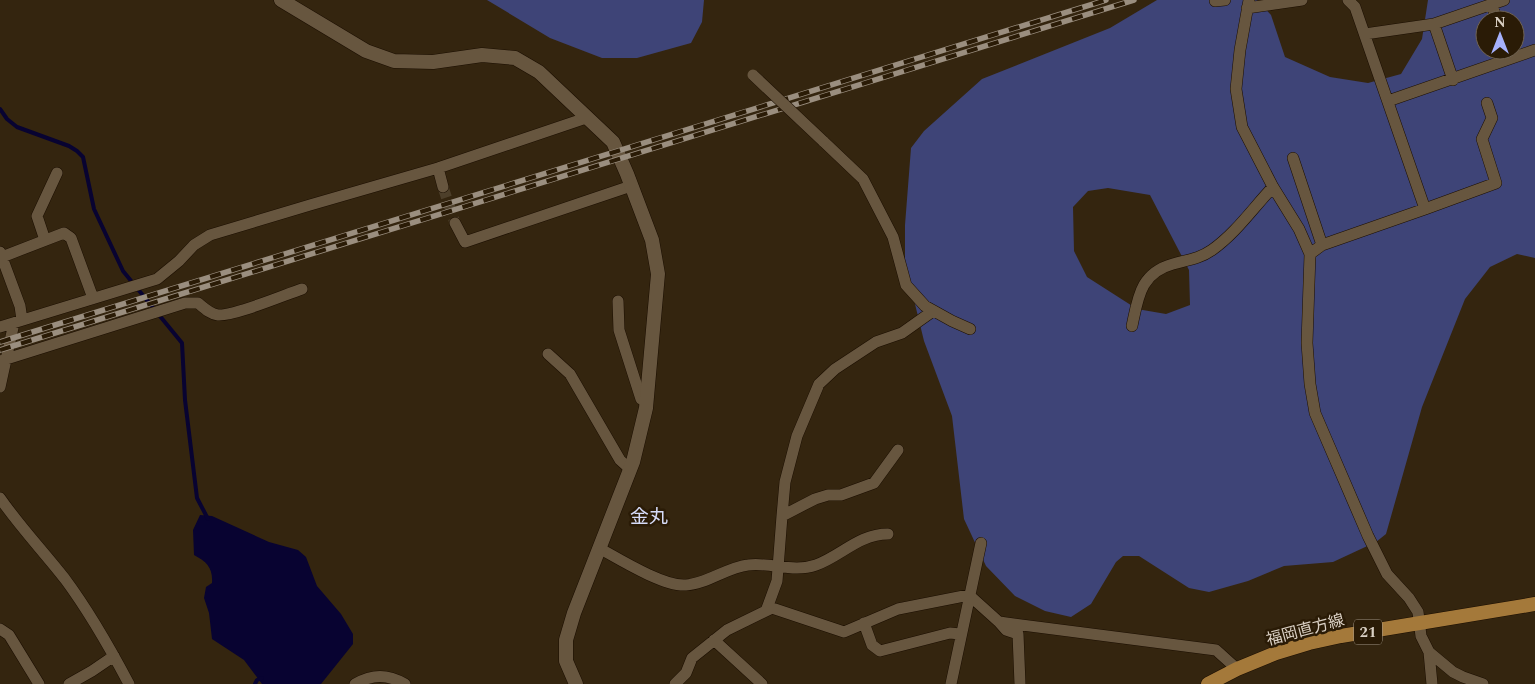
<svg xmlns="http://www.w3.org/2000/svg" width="1535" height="684" font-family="Spectral,'Noto Sans JP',serif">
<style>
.green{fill:#3e4477;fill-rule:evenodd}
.water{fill:#080331}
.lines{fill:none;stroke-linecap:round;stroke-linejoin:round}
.stream{stroke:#080331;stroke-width:4}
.minor-tunnel{stroke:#4d3f2a;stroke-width:11;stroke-dasharray:11 5.5;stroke-linecap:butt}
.minor-casing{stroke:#1b0e00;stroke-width:12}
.tertiary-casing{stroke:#1b0e00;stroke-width:15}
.primary-casing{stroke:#1b0e00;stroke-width:15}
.minor{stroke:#67563f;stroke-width:11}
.tertiary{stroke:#67563f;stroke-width:14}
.primary{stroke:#a4793a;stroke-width:14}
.rail-casing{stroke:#9a8e7f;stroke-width:5.5}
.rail{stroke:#2a1b06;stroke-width:4;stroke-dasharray:11;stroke-linecap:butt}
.minor-bridge-casing{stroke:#1b0e00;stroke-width:12;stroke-linecap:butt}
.minor-bridge{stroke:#67563f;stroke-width:11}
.labels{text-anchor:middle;stroke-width:5;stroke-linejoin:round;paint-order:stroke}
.shield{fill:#2a1b06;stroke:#a59a8b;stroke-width:1}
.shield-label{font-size:15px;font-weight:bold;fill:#dad0c4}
.street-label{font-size:16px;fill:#dad0c4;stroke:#2a1b06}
.quarter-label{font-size:19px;fill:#d6dbf8;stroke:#2a1b06}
</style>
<rect width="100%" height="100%" fill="#34250f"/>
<path class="green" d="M487 0H704L702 22 691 43 637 58H602L550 38Z
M1157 0H1257L1271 15 1285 57 1330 77 1368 83 1401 74 1422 39 1428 0H1535V258L1517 254 1490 267 1465 299 1422 407 1386 534 1376 542 1333 562 1284 566 1248 581 1209 592 1189 588 1139 556H1123L1116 562 1091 604 1071 617 1045 611 1015 596 986 566 964 519 952 416 924 341 905 263V225L911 148 924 131 982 79 1110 28ZM1485 20H1515V50H1485ZM1108 188 1150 195 1189 270 1190 305 1166 314 1137 309 1087 277 1074 251 1073 207 1088 191Z"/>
<path class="water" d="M200 515 212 516 269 542 298 550 306 557 317 586 341 614 353 634V644L321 684H262L244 660 212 639 209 613 204 598 206 587 212 583C213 568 207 562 194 555L193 530Z"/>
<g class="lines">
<path class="stream" d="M0 109 7 119 17 127 69 146 77 151 83 157 94 209 123 271 182 343 185 400 197 498 208 519
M255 684 257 680 262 678"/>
<path class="minor-tunnel" d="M443 187 455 223"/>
<g class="minor-casing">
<path id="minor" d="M1249 0 1240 50 1236 89 1242 127 1273 187 1299 229 1310 254 1307 343 1310 384 1315 413 1368 536 1387 574 1409 598 1418 612 1421 636 1429 652 1453 672 1463 677 1483 684
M1215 1 1225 0
M1492 3 1496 20
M1247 8 1302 0
M1434 24 1453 80
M1365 34 1434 24 1504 0
M1388 101 1535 50
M823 141 863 179 893 237 906 285 925 306 952 321 970 329
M1293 158 1322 245
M438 168 443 187
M1425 209 1496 183 1482 139 1492 118 1487 103
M455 223 465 242 631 186
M45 240 37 216 57 173
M0 252 20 306 22 320
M1310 254 1322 245 1425 209 1355 7 1348 0
M2 257 64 233 71 238 93 298
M618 301 619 330 641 399 647 401
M1132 326C1138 298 1140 273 1173 264 1187 260 1199 259 1212 250 1236 233 1253 208 1273 187
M0 327 157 279 179 261 194 245 210 235 310 205 438 168 586 118
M548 354 570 374 620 460 630 469
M0 361 185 303H198C204 308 210 314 218 315 235 316 284 295 302 289
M0 387 14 323
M0 498C20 527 44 552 65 579 88 610 111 650 129 684
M782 516 785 482 797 436 819 384 835 369 876 342 902 333 933 311
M599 548C619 559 664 587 686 585 706 584 728 567 748 565 771 562 793 573 816 565 841 556 859 534 888 534
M766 611 777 581 782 516 815 499 828 495H841L874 483 898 450
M999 622 1006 630 1018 634 1020 684
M864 623 872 645 880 651 950 633 960 634
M0 629 9 635 39 684
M714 640 762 684
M1429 652 1432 684
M69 684 92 671 114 656
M355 684C373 674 387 674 405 684
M675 684 686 673 692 658 727 630 772 608 844 632 898 609 969 595 999 622 1216 650 1237 669
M951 684 981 543"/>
</g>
<g class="tertiary-casing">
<path id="tertiary" d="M281 0 366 51 394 61 433 62 482 55 515 58 539 72 613 142 627 174 652 240 658 274 646 408 633 462 574 613 566 640V661L576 684"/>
</g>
<g class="primary-casing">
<path id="primary" d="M1208 684 1237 669 1276 653 1309 643 1341 636 1535 604"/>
</g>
<use href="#minor" class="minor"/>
<use href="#tertiary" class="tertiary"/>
<use href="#primary" class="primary"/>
<g class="rail-casing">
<path id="rail" d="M0 342 1106 0
M0 350 1134 0"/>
</g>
<use href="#rail" class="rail"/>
<g class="minor-bridge-casing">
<path id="minor-bridge" d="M753 75 823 141"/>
</g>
<use href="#minor-bridge" class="minor-bridge"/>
</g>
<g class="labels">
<rect class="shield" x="1354" y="619.5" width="28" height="25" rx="4"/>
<g class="shield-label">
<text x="1368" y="637">21</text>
</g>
<g class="street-label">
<text transform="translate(1305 629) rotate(-15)" y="6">福岡直方線</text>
</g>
<g class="quarter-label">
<text x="649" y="523">金丸</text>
</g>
</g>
<g transform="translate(1500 35)"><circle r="24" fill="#2a1b06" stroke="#706352"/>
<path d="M0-4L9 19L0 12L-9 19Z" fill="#a6b1fc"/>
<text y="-8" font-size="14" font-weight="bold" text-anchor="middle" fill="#dad0c4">N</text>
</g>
</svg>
